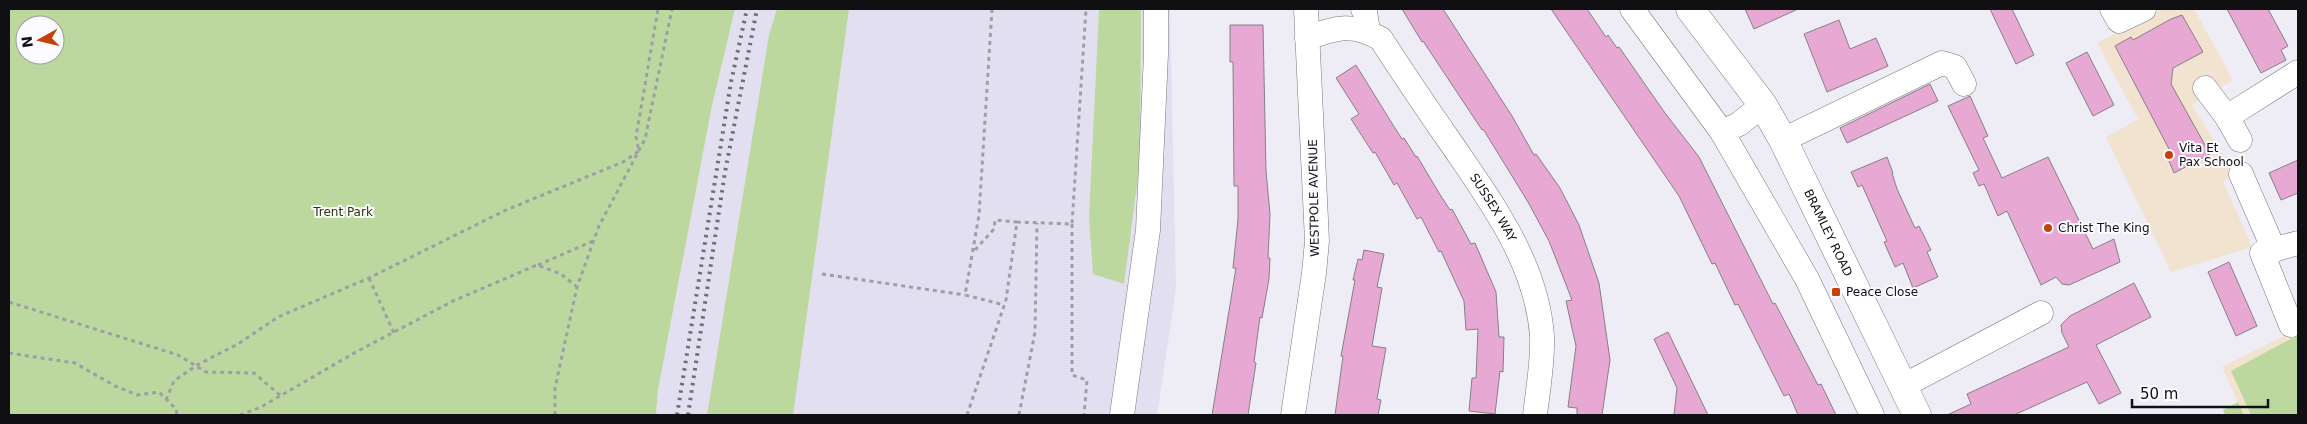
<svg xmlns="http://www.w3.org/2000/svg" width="2307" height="424" font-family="'DejaVu Sans',sans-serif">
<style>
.built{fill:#e2e0f0}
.education{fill:#f2e2d0}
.green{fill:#bdd89f;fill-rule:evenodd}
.building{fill:#e7a9d3;stroke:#877f84}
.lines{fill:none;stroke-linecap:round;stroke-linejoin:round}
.minor-casing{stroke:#78777f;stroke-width:25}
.major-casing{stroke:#78777f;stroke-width:29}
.path{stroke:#9f9ea5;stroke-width:3;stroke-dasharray:4 4;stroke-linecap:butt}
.minor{stroke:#fff;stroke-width:24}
.major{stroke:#fff;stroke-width:28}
.rail{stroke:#6e6e73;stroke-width:4;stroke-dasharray:2.5 5;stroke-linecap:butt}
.poi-dot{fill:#c74008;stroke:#fcfbff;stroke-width:2}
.labels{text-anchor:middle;stroke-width:4;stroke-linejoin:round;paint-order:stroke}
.poi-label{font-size:12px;fill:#101013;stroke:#fcfbff;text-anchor:start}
.street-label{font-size:12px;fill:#101013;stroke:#fcfbff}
.park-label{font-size:12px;fill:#27390b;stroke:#fcfbff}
</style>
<rect width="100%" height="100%" fill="#eeedf6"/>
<path class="built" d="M735 9H1170L1176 288 1157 415H656L658 390 712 106Z"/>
<path class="education" d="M2162 9H2194L2233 80 2192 105 2235 174 2223 181 2252 247 2171 272 2106 137 2138 119 2097 43Z
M2298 329V415H2244L2222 367Z"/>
<path class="green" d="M9 9H735L712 106 658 390 656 415H9ZM25 25H55V55H25Z
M777 9H849L793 415H707L769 35Z
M1099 9H1141L1140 162 1124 284 1093 274 1089 217Z
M2298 335V415H2251L2231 371Z
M2238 402 2244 415H2225L2223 410Z"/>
<path class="building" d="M1402 9H1443L1512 116 1534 155 1536 154 1560 188 1579 225 1599 283 1610 360 1602 415H1577V408L1568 407 1576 346 1566 301 1572 300 1549 241 1528 202 1483 129 1482 130 1423 41 1422 42Z
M1551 9H1587L1606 37 1608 35 1617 48 1619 47 1665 113 1699 157 1773 304 1775 303 1818 385 1821 384 1836 415H1798L1789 394 1784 396 1738 304 1735 305 1715 263 1712 264 1679 196Z
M1745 9H1798L1754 29Z
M1990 9H2012L2034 55 2016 64Z
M2227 9H2268L2288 46 2281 50 2286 60 2261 73Z
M2182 15 2203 52 2173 68 2171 84 2210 154 2174 173 2166 154 2170 151 2115 46 2131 37 2133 40 2171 19Z
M1839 20 1850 49 1876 38 1888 66 1827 92 1804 34Z
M1230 25H1263L1266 171 1270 214 1268 258H1270L1269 279 1262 318 1260 317 1254 362 1256 363 1248 415H1212L1236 268H1233L1238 219V186H1234L1233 62H1230Z
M2087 52 2114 105 2093 116 2066 63Z
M1356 65 1393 125 1402 139 1404 138 1416 157 1417 156 1439 193 1450 210 1452 209 1471 244 1475 243 1496 292 1499 337H1504L1503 372 1500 371 1495 414 1469 411 1472 378H1476L1478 329 1466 330 1464 301 1441 251 1439 252 1421 217 1417 219 1397 183 1394 185 1375 152 1373 153 1351 119 1359 114 1336 78Z
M1930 84 1938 101 1847 143 1840 128Z
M1970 96 1988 136 1983 138 2002 178 2048 157 2093 249 2114 239 2120 262 2069 285 2062 284 2056 277 2041 285 2007 211 1998 216 1984 184 1979 186 1973 173 1979 170 1948 106Z
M1887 157 1893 173H1892L1897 189 1915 228 1919 226 1931 250 1927 252 1938 277 1913 288 1903 263 1895 267 1884 242 1887 241 1862 185 1858 187 1851 172Z
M2298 160V193L2281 200 2269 173Z
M1364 250 1384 254 1377 287 1382 288 1372 346 1386 348 1377 399 1381 400 1378 415H1335L1343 356H1341L1355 280H1353L1358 259 1362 260Z
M2229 262 2257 326 2236 336 2208 272Z
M2134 283 2151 317 2096 345 2121 393 2099 404 2087 382 2014 415H1947L1971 404 1967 394 2069 347 2062 333 2061 325 2070 316Z
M1668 332 1708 415H1674L1677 388 1654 339Z"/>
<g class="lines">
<g class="minor-casing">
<g id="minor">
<path d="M1363 9 1365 12 1368 31"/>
<path d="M1632 9 1722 132 1807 279 1872 415"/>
<path d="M2112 9 2119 21 2144 9"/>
<path id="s1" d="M1307 38C1336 28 1352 22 1381 39 1404 75 1428 110 1453 146 1492 203 1537 264 1542 336 1543 362 1538 389 1535 415"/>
<path d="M2205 88 2227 117 2240 140"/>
<path d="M2227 117 2298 72"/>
<path d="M1722 132 1739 124 1763 105"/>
<path d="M1783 140 1942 63 1955 67 1964 84"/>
<path d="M2241 174 2274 250"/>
<path d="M2291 325 2262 253 2298 243"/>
<path d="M1903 386 2041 313"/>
<path d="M1122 415 1148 230 1156 54V9"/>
<path d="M1293 415 1314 273 1317 241 1306 9"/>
</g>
</g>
<g class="major-casing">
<g id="major">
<path id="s2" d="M1690 9 1763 105 1783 140 1917 415"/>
</g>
</g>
<path class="path" d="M992 9 979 215 965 295 1004 305
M1072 224V375L1087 380 1084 415
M975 250 994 229 995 220 1017 222
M538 265 593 241
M822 274 965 295
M369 278 394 333
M9 302 178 355 206 372 254 373 281 396
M9 353 75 363 115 386 137 395 159 392 176 409 177 415
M166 400 174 381 197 365 238 344 278 317 369 278 506 210 623 162 639 151 636 137 658 9
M240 415 261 407 356 352 453 301 537 265 561 274 577 287
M555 415V388L577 287 599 226 645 139 672 9
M967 415 1006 300 1017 222 1072 224 1086 9
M1019 415 1035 332 1037 223"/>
<use href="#minor" class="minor"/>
<use href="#major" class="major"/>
<path class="rail" d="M677 415 731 82 747 9
M688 415 725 172 757 9"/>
</g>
<g class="poi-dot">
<circle cx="2169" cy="155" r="5"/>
<circle cx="2048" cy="228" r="5"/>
<rect x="1831" y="287" width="10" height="10" rx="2.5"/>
</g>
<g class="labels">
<g class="poi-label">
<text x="2179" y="152">Vita Et<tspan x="2179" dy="14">Pax School</tspan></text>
<text x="2058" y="232">Christ The King</text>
<text x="1846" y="296">Peace Close</text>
</g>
<g class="street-label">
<text transform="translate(1314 198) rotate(-91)" y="4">WESTPOLE AVENUE</text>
<text dy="4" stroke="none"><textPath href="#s1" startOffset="280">SUSSEX WAY</textPath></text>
<text dy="4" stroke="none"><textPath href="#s2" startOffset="264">BRAMLEY ROAD</textPath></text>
</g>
<g class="park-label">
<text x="343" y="216">Trent Park</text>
</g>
</g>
<rect width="2307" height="424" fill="none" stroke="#101013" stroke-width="20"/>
<g transform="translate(40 40) rotate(262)"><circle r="24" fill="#fcfbff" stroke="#9e9da1"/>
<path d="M0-4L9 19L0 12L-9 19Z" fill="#c74008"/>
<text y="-8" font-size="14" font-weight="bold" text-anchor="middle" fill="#101013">N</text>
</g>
<path d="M2132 399v8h136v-8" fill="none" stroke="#101013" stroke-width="2.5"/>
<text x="2140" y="399" font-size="15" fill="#101013" stroke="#fcfbff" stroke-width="4" paint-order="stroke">50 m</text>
</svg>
